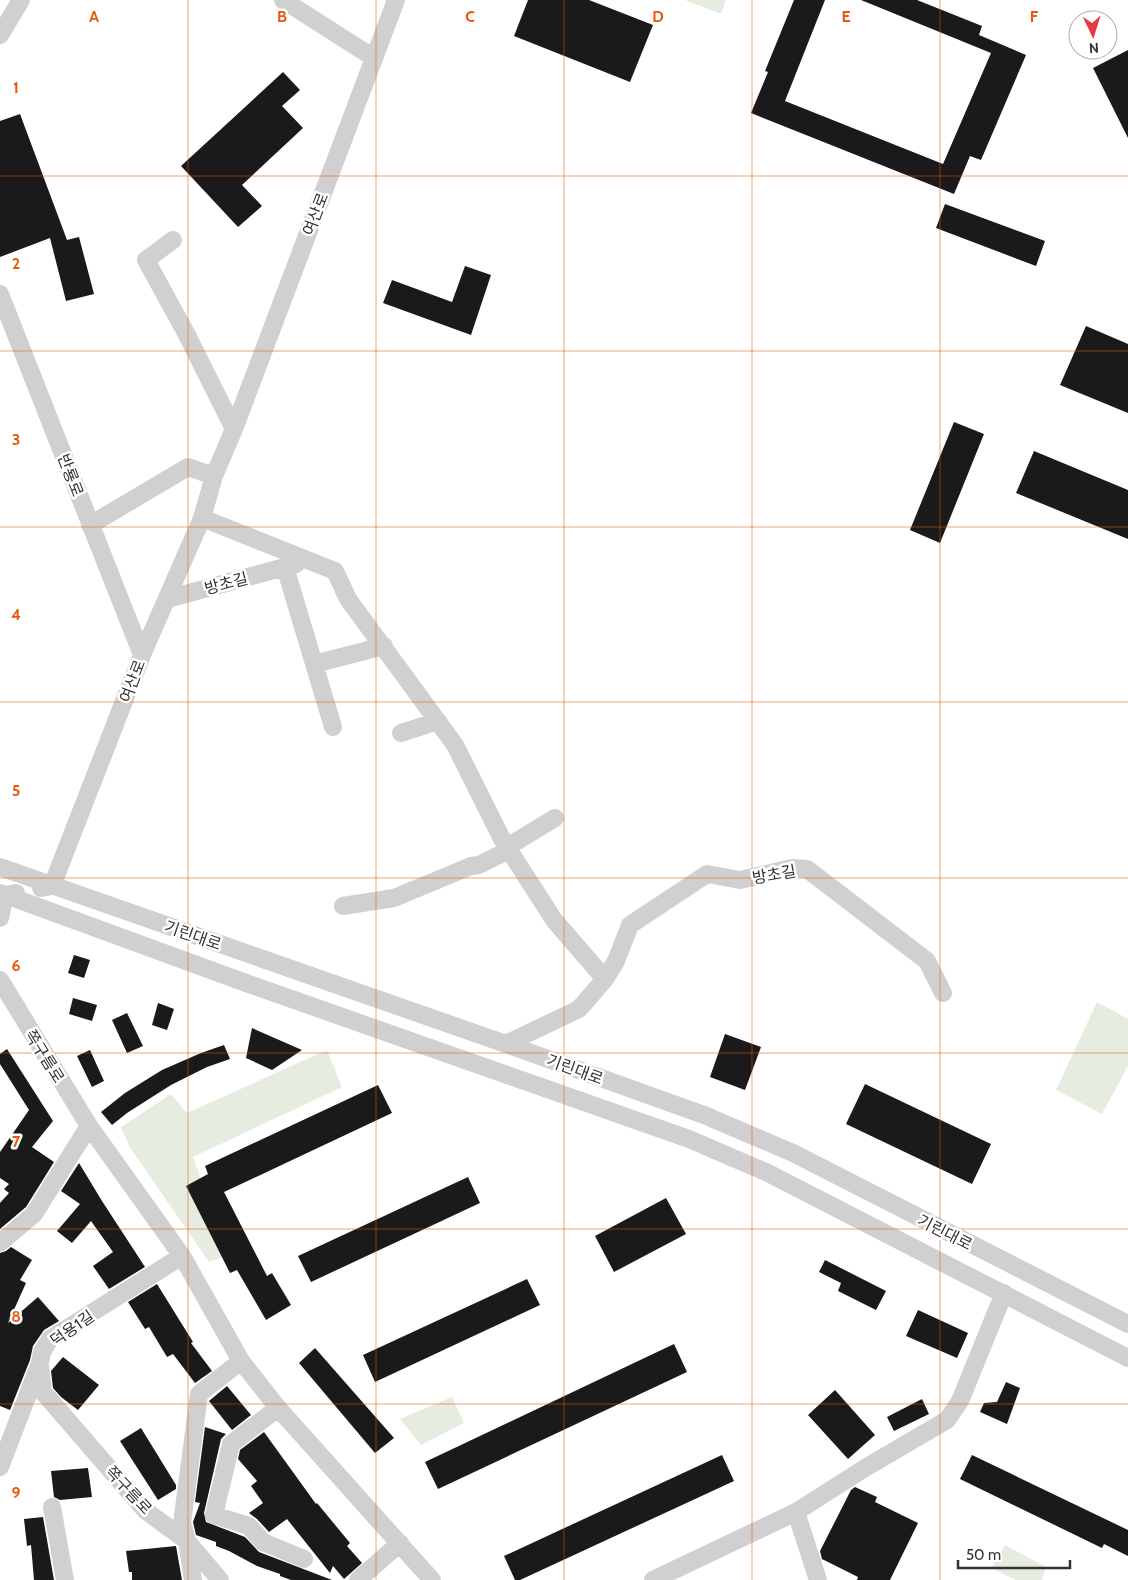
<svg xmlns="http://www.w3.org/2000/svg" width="1128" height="1580" font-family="Cabin,'Noto Sans KR',sans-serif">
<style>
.green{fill:#e6ecdf}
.building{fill:#1a1a1a}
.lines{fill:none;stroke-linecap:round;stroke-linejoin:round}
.minor{stroke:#d0d0d0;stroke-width:18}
.grid{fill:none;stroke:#e8590c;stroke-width:1;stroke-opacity:0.55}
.labels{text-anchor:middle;stroke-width:5;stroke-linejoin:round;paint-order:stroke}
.street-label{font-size:16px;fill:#333;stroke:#fff}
.grid-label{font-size:16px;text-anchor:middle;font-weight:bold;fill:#e8590c;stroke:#fff;stroke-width:5;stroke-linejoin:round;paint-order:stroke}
</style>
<rect width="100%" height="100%" fill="#fff"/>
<path class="green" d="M685 0H726L721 14Z
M1097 1002 1128 1019V1066L1102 1114 1056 1090Z
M327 1050 342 1087 193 1157 203 1185 189 1192 222 1257 209 1262 129 1146 121 1127 171 1094 187 1113Z
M452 1397 464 1423 421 1445 400 1419Z
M1005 1545 1046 1567 1042 1580H1016L991 1568Z"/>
<path class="building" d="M528 0H589L653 25 630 82 514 36Z
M794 0H825L785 101 943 164 991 53 861 0H917L982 26 979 35 1026 55 981 160 970 156 954 194 751 113 768 72 765 71Z
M1128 50V138L1093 68Z
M283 72 300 90 282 106 303 128 242 185 262 206 238 227 181 166Z
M20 114 67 240 79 237 94 294 66 301 50 238 0 257V121Z
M945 204 1045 241 1036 266 936 228Z
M465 266 491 275 471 335 383 303 392 280 452 302Z
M1086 326 1128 344V413L1060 385Z
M954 422 984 434 940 543 910 530Z
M1034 451 1128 490V539L1016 493Z
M74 955 90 960 84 978 68 973Z
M73 998 97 1005 92 1021 69 1014Z
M158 1003 174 1009 167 1030 152 1025Z
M127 1013 143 1046 127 1053 112 1020Z
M252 1028 302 1050 272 1070 246 1058Z
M725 1034 761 1047 745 1090 710 1077Z
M224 1045 230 1059 207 1067 171 1085 127 1113 112 1125 101 1112 125 1093 162 1070 201 1053Z
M7 1049 53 1121 32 1147 54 1162 26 1207 0 1229V1203L9 1193 4 1189 9 1184 0 1178V1152L29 1110 0 1064V1054Z
M90 1050 104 1081 92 1087 77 1056Z
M865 1084 991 1144 972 1184 846 1124Z
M378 1085 392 1113 224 1192 267 1276 272 1273 291 1305 266 1320 237 1270 230 1273 186 1186 208 1174 205 1166Z
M79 1163 102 1201 145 1267 109 1289 93 1266 113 1252 91 1221 72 1243 57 1231 80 1204 61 1191Z
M468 1177 480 1203 311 1282 298 1256Z
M666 1198 686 1234 614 1272 595 1236Z
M11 1247 32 1260 20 1280 26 1283 8 1323 38 1297 59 1321 44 1330 33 1346 30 1360 10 1410 0 1406V1253L6 1251Z
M825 1260 886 1291 876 1310 838 1291 841 1283 819 1272Z
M527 1279 540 1305 375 1382 363 1355Z
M157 1284 193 1342 191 1343 212 1371 195 1383 173 1354 167 1357 149 1327 145 1329 128 1302Z
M918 1310 968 1333 957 1358 906 1336Z
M674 1344 687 1372 438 1489 425 1462Z
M315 1348 394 1438 375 1453 299 1363Z
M63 1357 99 1385 78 1410 61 1397 53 1388 51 1371Z
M1006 1382 1020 1388 1007 1424 980 1412 984 1403 997 1402Z
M227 1386 251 1415 232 1430 209 1401Z
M835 1390 875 1435 848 1459 808 1415Z
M922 1399 929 1414 894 1431 887 1417Z
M205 1427 226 1434 221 1439 204 1513 206 1522 245 1537 259 1552 332 1580H291L280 1576V1574L257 1566 229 1551 216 1546V1542L196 1535 193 1522 200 1503 195 1502Z
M141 1428 176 1485V1489L158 1500 120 1441Z
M264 1432 316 1504 317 1503 350 1543 347 1546 362 1563 344 1579 333 1566 330 1573 287 1519 269 1532 257 1519 249 1513 263 1503 251 1486 257 1481 238 1459 240 1450Z
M722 1455 734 1481 520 1580H515L504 1556Z
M972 1455 1128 1530V1556L1104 1544 1102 1548 960 1479Z
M88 1468 92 1497 60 1500 54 1497 51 1471Z
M855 1487 877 1497 875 1502 918 1523 890 1580H857L858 1577 822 1559 820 1551 851 1490Z
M43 1517 54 1580H34L31 1545 27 1546 24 1519Z
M176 1546 182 1580H132V1572H129L126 1551Z"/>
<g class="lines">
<path class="minor" d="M283 0 374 58
M0 35 21 0
M173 240 146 260 186 333 234 429
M0 294 142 655
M202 518 335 571 348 599 455 745 502 839 554 920 605 979 579 1009 506 1044
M90 525 188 467 214 476
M285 567 333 727
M167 599 296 564
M314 664 384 646
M401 733 438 721
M507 847 555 818
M0 867 506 1044 704 1115 793 1153 1128 1324
M41 888 52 886 142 655 202 518 214 476 234 429 396 0
M0 893 246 983 689 1139 768 1173 1128 1358
M343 906 394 898 471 866 479 865 509 850
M0 918 5 895 16 893
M605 979 616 961 630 925 707 874 740 880 792 868 807 869 927 961 943 993
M0 980 89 1126 182 1256 241 1361 278 1408 432 1580
M0 1243 34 1214 89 1126
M40 1366 43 1392 146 1511 187 1541 220 1580
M278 1408 231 1444 214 1515 249 1526 263 1542 304 1559
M0 1467 40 1363 42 1352 50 1339 182 1256
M52 1507 65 1580
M796 1512 818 1580
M193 1580 187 1541 182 1523 199 1394 241 1361
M358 1580 400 1543
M653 1580 796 1512 865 1468 947 1420 960 1401 1004 1293"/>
</g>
<path class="grid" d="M188 0V1580M376 0V1580M564 0V1580M752 0V1580M940 0V1580M0 176H1128M0 351H1128M0 527H1128M0 702H1128M0 878H1128M0 1053H1128M0 1229H1128M0 1404H1128"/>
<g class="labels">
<g class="street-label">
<text transform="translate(315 214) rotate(-69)" y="6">여산로</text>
<text transform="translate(71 475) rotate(69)" y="6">반룡로</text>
<text transform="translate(226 583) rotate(-15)" y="6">방초길</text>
<text transform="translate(132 681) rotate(-69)" y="6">여산로</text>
<text transform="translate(774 874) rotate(-10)" y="6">방초길</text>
<text transform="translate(193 935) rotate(19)" y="6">기린대로</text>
<text transform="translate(45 1056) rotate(58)" y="6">쪽구름로</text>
<text transform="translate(575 1069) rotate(20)" y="6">기린대로</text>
<text transform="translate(945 1232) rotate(27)" y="6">기린대로</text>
<text transform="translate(72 1328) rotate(-35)" y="6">덕용1길</text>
<text transform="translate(129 1490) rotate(47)" y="6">쪽구름로</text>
</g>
</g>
<g class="grid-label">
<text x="94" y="22">A</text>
<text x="282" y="22">B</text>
<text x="470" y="22">C</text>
<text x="658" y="22">D</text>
<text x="846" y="22">E</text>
<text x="1034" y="22">F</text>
<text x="16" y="93">1</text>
<text x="16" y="269">2</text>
<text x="16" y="445">3</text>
<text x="16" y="620">4</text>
<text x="16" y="796">5</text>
<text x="16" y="971">6</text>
<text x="16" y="1147">7</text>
<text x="16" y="1322">8</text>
<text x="16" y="1498">9</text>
</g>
<g transform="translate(1093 35) rotate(176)"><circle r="24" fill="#ffffff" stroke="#adadad"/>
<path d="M0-4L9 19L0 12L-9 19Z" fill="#e63946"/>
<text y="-8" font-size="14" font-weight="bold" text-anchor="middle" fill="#333333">N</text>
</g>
<path d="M958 1560v8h112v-8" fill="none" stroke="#333333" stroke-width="2.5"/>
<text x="966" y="1560" font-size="15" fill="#333333" stroke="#ffffff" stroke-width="4" paint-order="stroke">50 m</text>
</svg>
